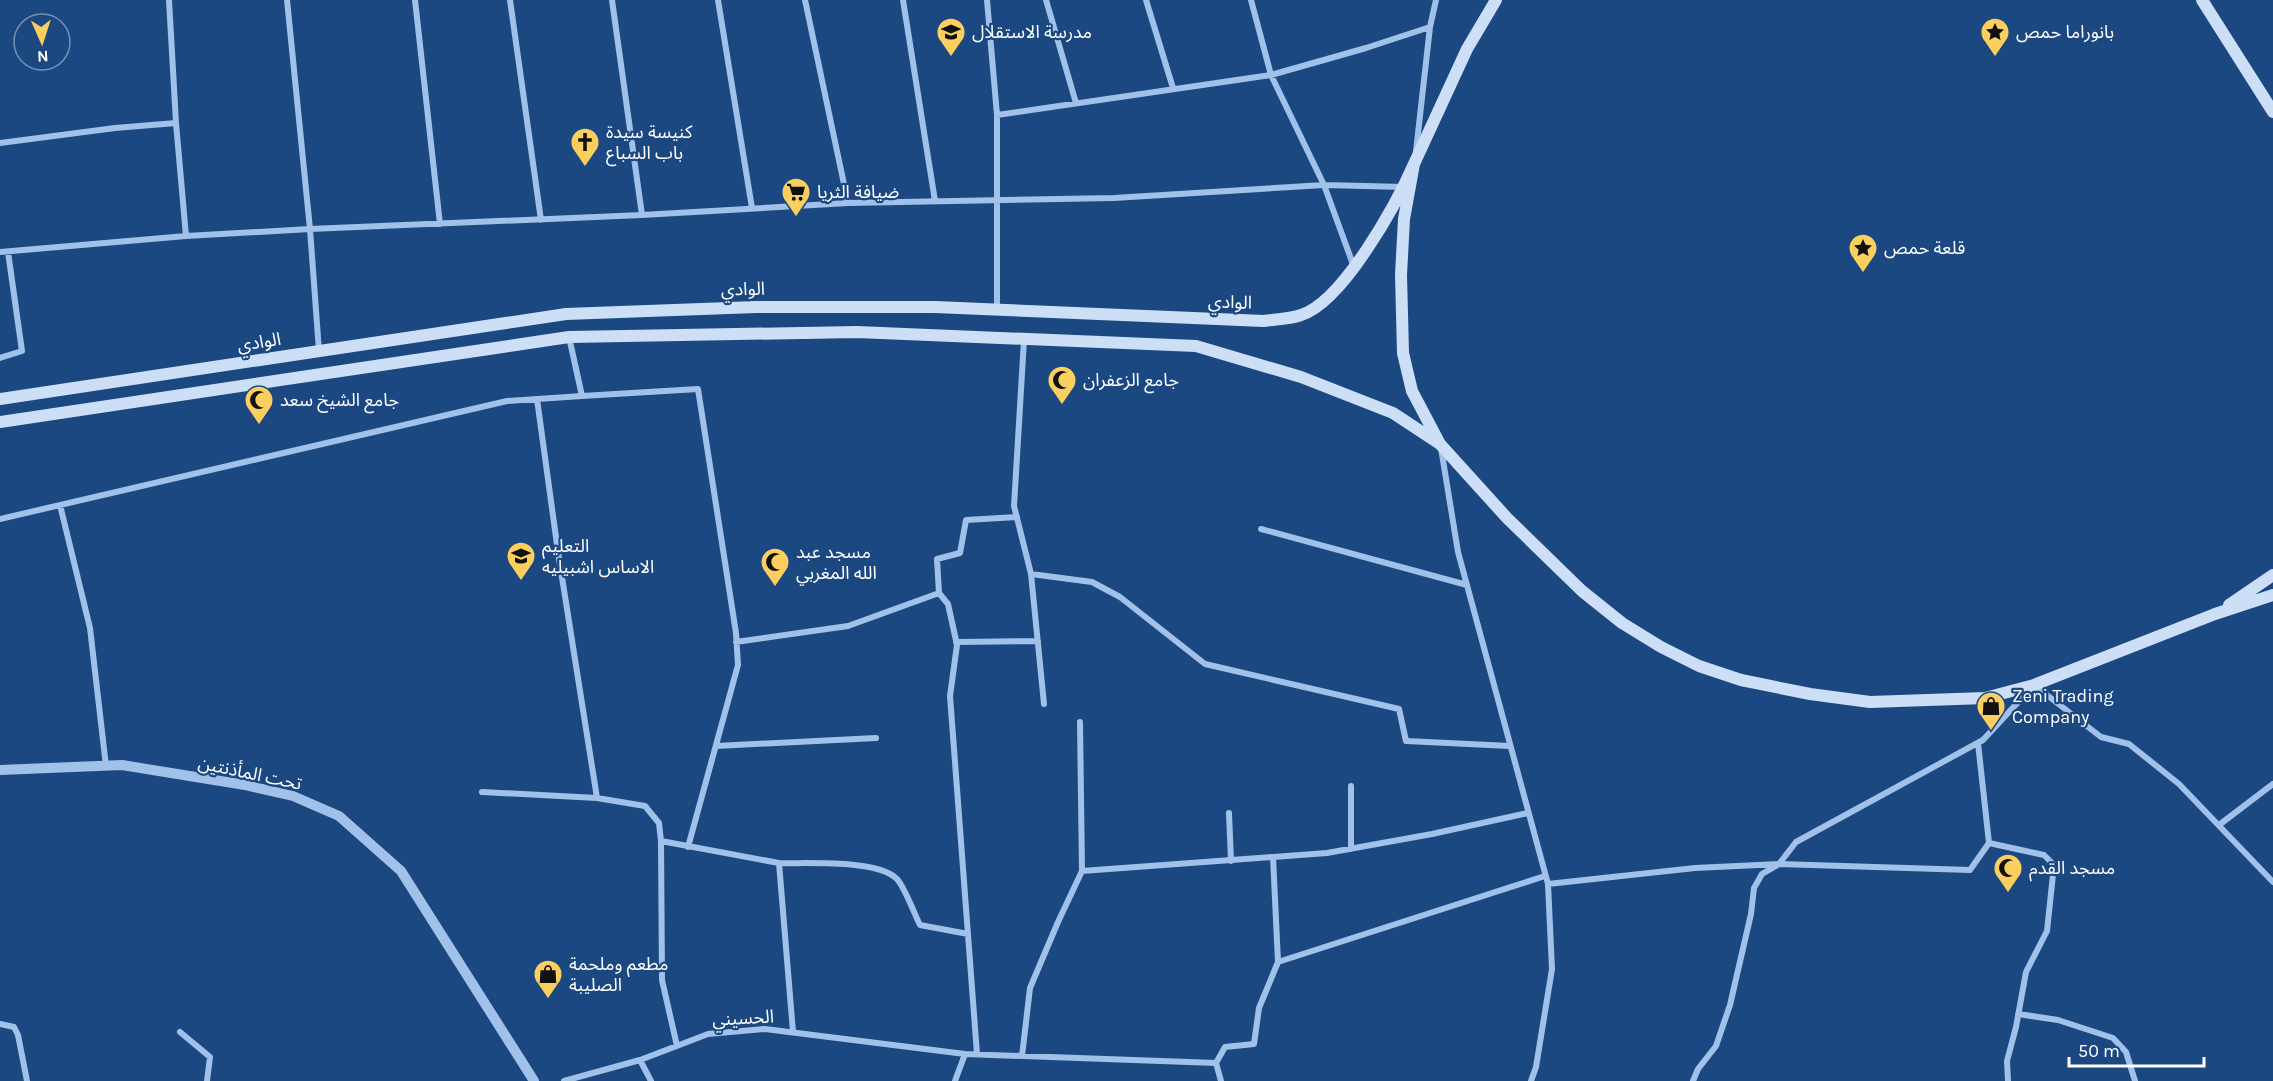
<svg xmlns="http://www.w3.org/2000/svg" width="2273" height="1081" font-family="Karla,'Noto Sans Arabic',sans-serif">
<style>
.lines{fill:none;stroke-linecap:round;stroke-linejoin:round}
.minor{stroke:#a1c1ea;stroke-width:6}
.tertiary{stroke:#a1c1ea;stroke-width:10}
.secondary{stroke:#ccdff7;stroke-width:12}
.labels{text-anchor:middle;stroke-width:4.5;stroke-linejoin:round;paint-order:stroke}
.poi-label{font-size:18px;fill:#fff;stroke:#1c4882;text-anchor:start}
.street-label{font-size:18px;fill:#fff;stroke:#1c4882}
</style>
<rect width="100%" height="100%" fill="#1c4882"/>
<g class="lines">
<path class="minor" d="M169 0 176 123
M287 0 310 229 319 351
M415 0 440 224
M510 0 541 220
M612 0 642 215
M718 0 752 208
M805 0 848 203
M903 0 935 201
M987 0 997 115V310
M1046 0 1076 103
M1146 0 1173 88
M1251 0 1271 75 1324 185 1354 267
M997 115 1271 75 1366 48 1430 27
M0 143 115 128 176 123 186 236
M1416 151 1430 27 1436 0
M0 252 186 236 310 229 642 215 848 203 1114 198 1324 185 1404 187
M1024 340 1014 506 1031 574 1092 582 1120 597 1205 664 1399 709 1406 741 1510 746
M0 358 22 351 8 252
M582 396 698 389 736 633 738 665 688 847
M537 399 558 552 597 798 645 806 659 823 661 841
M1441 448 1458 552 1548 884 1695 868 1779 864 1796 842 1983 740 2034 685 2101 737 2129 744 2179 784 2273 882
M60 505 90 628 106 766
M0 519 507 401 582 396 569 337
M1261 529 1467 585
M1031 574 1044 704
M736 642 848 626 939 593
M956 642 1038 641
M1080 722 1082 871
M1978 743 1989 843
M716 746 876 738
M482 792 597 798
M1229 813 1231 861
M2219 825 2273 784
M1351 849V786
M1273 857 1278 962
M779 863C807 864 878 859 897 879 905 888 914 913 920 925L968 934
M2018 1014 2058 1020 2113 1038 2126 1052 2135 1081
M0 1024 14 1027 18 1035 27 1081
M180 1032 210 1057 207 1081
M677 1046 662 980 661 841 779 863 793 1032
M977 1054 950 696 957 645 948 604 939 593 937 559 960 553 966 520 1017 517
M1022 1056 1030 988 1058 922 1082 871 1327 853 1432 834 1528 813
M640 1060 651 1081
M1216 1063 1221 1081
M564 1081 640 1060 708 1034 765 1029 965 1054 1216 1063 1225 1047 1254 1044 1259 1008 1278 962 1545 876
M955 1081 965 1054
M1531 1081 1536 1067 1552 969 1548 884
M1693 1081 1698 1069 1716 1046 1730 1005 1751 914 1754 888 1762 874 1779 864 1970 870 1989 843 2044 855 2054 865 2047 931 2026 972 2016 1027 2007 1061 2008 1081"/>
<path class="tertiary" d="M0 770 122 765 245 785 293 796 339 816 401 871 534 1081"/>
<path class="secondary" d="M1496 0 1467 49 1414 164 1404 219 1401 275 1403 353 1412 391 1440 444 1507 518 1582 591 1622 623 1661 647 1699 666 1741 680 1810 694 1870 702 1985 698 2034 685 2215 614 2273 595
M2202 0 2273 112
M0 399 566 314 756 307H935L1264 321C1276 319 1290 319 1301 315 1343 302 1397 203 1414 164
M0 422 569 337 857 332 1196 346 1301 377 1393 413 1440 444
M2229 605 2273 575"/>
</g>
<defs>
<g id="school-pin" transform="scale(1.5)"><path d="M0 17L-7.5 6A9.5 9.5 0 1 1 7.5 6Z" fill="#fbcf5e" stroke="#1c4882"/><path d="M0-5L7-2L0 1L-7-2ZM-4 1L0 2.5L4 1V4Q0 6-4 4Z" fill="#111"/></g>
<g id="sight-pin" transform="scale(1.5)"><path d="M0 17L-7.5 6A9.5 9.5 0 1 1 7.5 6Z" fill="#fbcf5e" stroke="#1c4882"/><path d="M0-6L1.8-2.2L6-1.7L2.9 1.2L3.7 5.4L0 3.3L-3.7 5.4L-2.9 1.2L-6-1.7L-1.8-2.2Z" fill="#111"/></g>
<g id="church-pin" transform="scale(1.5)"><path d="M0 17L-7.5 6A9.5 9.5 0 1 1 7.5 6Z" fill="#fbcf5e" stroke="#1c4882"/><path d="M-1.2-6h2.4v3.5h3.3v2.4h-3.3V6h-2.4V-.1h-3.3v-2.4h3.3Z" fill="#111"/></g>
<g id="supermarket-pin" transform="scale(1.5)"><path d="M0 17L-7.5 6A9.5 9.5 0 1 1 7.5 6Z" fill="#fbcf5e" stroke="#1c4882"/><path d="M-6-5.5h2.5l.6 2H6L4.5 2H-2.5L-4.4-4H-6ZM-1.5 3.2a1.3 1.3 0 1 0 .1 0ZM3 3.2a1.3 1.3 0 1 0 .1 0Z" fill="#111"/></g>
<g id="mosque-pin" transform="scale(1.5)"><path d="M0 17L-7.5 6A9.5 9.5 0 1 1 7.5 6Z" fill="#fbcf5e" stroke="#1c4882"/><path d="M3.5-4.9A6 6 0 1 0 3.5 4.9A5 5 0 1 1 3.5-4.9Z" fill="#111"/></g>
<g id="shop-pin" transform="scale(1.5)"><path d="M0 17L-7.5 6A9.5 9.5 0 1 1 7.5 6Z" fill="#fbcf5e" stroke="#1c4882"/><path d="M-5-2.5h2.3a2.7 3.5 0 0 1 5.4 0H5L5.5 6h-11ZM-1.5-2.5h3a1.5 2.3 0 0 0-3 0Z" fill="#111"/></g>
</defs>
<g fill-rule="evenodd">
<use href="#school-pin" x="951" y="32"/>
<use href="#sight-pin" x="1995" y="32"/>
<use href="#church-pin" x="585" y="142"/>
<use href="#supermarket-pin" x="796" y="192"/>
<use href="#sight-pin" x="1863" y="248"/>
<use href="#mosque-pin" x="1062" y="380"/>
<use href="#mosque-pin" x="259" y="400"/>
<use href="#school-pin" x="521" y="556"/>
<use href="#mosque-pin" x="775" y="562"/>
<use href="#shop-pin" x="1991" y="706"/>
<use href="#mosque-pin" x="2008" y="868"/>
<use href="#shop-pin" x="548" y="974"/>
</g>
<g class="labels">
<g class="poi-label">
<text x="972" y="38">مدرسة الاستقلال</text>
<text x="2016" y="38">بانوراما حمص</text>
<text x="606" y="138">كنيسة سيدة<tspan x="606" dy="21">باب السباع</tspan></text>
<text x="817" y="198">ضيافة الثريا</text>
<text x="1884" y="254">قلعة حمص</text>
<text x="1083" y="386">جامع الزعفران</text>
<text x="280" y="406">جامع الشيخ سعد</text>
<text x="542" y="552">التعلیم<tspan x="542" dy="21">الاساس اشبیلیه</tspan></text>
<text x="796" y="558">مسجد عبد<tspan x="796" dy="21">الله المغربي</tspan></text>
<text x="2012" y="702">Zeni Trading<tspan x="2012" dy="21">Company</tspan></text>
<text x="2029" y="874">مسجد القدم</text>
<text x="569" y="970">مطعم وملحمة<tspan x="569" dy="21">الصليبة</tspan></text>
</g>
<g class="street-label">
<text transform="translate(743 289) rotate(-1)" y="6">الوادي</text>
<text transform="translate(1230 302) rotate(2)" y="6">الوادي</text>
<text transform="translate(259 342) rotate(-9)" y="6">الوادي</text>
<text transform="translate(250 773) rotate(12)" y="6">تحت المأذنتين</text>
<text transform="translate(743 1018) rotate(-3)" y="6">الحسيني</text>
</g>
</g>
<g transform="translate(42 42) rotate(177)"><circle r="28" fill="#1c4882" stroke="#7791b4" stroke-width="1.5"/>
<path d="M0-4.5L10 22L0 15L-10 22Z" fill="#fbcf5e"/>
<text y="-9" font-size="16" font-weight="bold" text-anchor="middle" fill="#ffffff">N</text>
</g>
<path d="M2069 1057v9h135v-9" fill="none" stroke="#ffffff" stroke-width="3"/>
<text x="2078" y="1057" font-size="18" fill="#ffffff" stroke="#1c4882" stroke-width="4.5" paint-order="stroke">50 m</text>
</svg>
